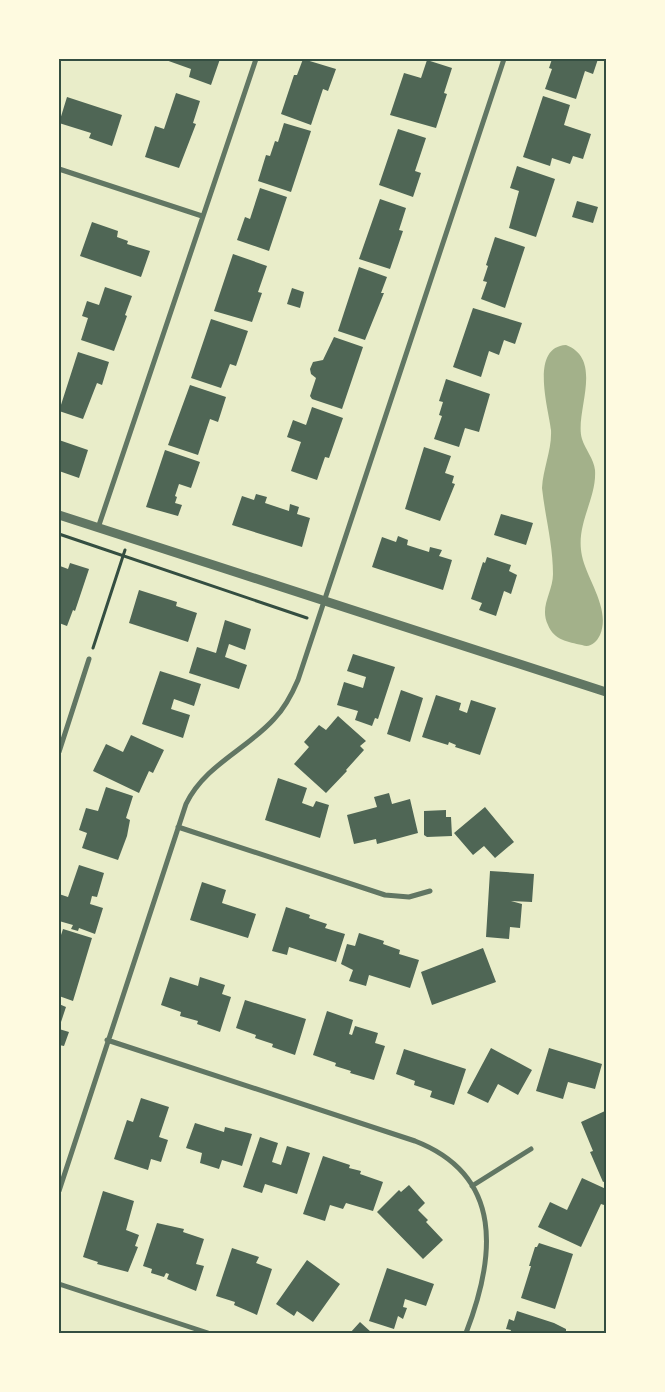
<svg xmlns="http://www.w3.org/2000/svg" width="665" height="1392" font-family="Mulish,sans-serif">
<style>
.water{fill:#a3b18a}
.building{fill:#4f6655}
.lines{fill:none;stroke-linecap:round;stroke-linejoin:round}
.path{stroke:#344e41;stroke-width:3}
.minor{stroke:#617663;stroke-width:5}
.tertiary{stroke:#617663;stroke-width:9}
.neatline{fill:none;stroke:#344e41;stroke-width:2}
</style>
<rect width="100%" height="100%" fill="#e9edc9"/>
<path class="water" d="M566 345C605 360 574 413 582 439 585 449 594 459 595 470 597 499 575 524 582 556 587 580 611 609 600 635 596 643 590 648 582 645 568 642 554 640 548 625 539 607 553 592 553 574 553 545 545 516 542 488 543 468 552 450 551 430 549 410 529 347 566 345Z"/>
<path class="building" d="M163 59H220L211 85 189 77 191 69Z
M303 59 336 69 328 91 323 89 311 125 281 114 294 75H297Z
M552 59H598L593 74 585 71 576 99 545 89 552 69 549 68Z
M427 60 452 68 444 93 447 94 436 128 390 115 404 73 421 78Z
M176 93 200 101 193 123 196 124 179 168 145 157 155 126 164 129Z
M543 96 570 105 564 125 591 134 583 159 573 156 570 164 552 158 550 166 523 157Z
M67 97 122 115 112 146 89 138 91 133 59 123Z
M284 123 311 131 291 192 258 181 266 155 270 156 275 141 278 142Z
M398 129 426 138 415 171 421 173 413 197 379 185Z
M517 166 555 179 536 237 509 228 519 191 510 188Z
M260 188 287 197 269 251 237 240 245 217 250 219Z
M380 199 406 208 399 230 403 231 390 269 359 259Z
M577 201 598 207 593 223 572 217Z
M92 222 118 231 117 237 128 241 127 244 150 251 141 277 80 256Z
M495 237 525 247 505 308 481 299 487 282 483 281 488 266 486 265Z
M233 254 267 266 258 292 262 293 252 322 214 311Z
M359 267 387 277 381 293H384L365 340 338 331Z
M105 287 132 296 125 315 127 316 114 351 81 340 88 318 82 316 87 301 99 305Z
M292 288 304 292 300 308 287 304Z
M473 308 522 323 515 344 504 340 499 355 489 351 481 377 453 367Z
M211 319 248 331 236 366 230 364 221 388 191 378Z
M334 337 363 347 342 409 312 399 310 396 316 378 311 374 310 369 313 362 323 360Z
M78 352 109 362 102 385 97 383 83 419 59 411Z
M446 379 490 394 479 432 465 428 459 447 434 439 442 416 439 415 443 402 439 401Z
M190 385 226 397 218 422 210 419 198 455 168 445Z
M312 407 343 418 329 458 325 457 317 480 291 471 301 442 287 437 293 420 306 425Z
M59 440 88 450 79 478 59 471Z
M424 447 451 456 445 473 454 476 452 483 455 484 440 521 405 509Z
M165 450 200 462 191 488 179 484 175 496 177 497 175 503 182 505 178 516 146 507Z
M256 494 267 497 265 503 289 511 290 504 299 507 297 514 310 518 302 547 232 525 242 496 254 500Z
M501 514 533 523 526 545 494 535Z
M398 536 408 540 407 545 429 552 430 547 442 550 439 556 452 560 443 590 372 567 382 537 396 542Z
M487 557 511 565 509 571 517 575 511 594 504 591 496 616 479 610 482 603 471 599 483 562 485 563Z
M70 563 89 569 75 611 73 610 67 626 59 623V570L60 566 68 569Z
M139 590 177 602 176 606 197 613 188 642 129 623Z
M225 620 251 629 245 650 229 644 225 657 247 665 239 689 189 673 197 647 216 653Z
M353 654 395 667 378 719 375 718 372 726 355 720 358 711 337 705 344 682 363 688 366 677 347 671Z
M160 671 201 684 194 706 174 699 171 709 190 715 183 738 142 724Z
M401 690 423 698 410 742 387 734Z
M436 695 461 703 459 710 467 713 471 700 496 708 480 755 455 747 456 745 449 742 448 745 422 737Z
M338 716 366 741 360 746 364 750 346 770 347 771 326 793 294 764 309 747 304 742 319 725 326 730Z
M131 735 164 750 153 773 149 771 139 793 93 771 106 744 123 752Z
M278 778 307 788 302 803 313 807 316 801 329 805 320 838 265 820Z
M106 787 133 796 126 818 130 820 127 836 118 860 82 848 87 833 79 830 86 808 98 811Z
M389 793 392 804 410 799 418 833 377 844 376 839 354 844 347 815 377 807 374 797Z
M485 807 514 842 495 858 484 846 473 855 454 833Z
M446 810V817H451L452 836 427 837 424 835V811Z
M79 865 104 873 97 897 92 896 90 904 103 908 95 934 79 928 78 931 71 929 73 925 59 921V894L68 897Z
M490 871 534 874 532 902 511 901 522 904 520 928 510 927 509 939 486 937Z
M202 882 226 890 222 903 256 914 248 938 190 920Z
M286 907 310 915 309 918 327 924 325 928 345 934 336 962 289 947 287 955 272 951Z
M63 929 92 938 73 1001 59 996V941Z
M359 933 384 941 383 944 400 950 399 954 419 960 410 988 369 975 366 986 349 981 353 970 341 964 347 944 355 946Z
M483 948 496 982 432 1005 421 972Z
M170 977 198 986 200 977 225 985 222 994 231 997 220 1032 197 1024 198 1021 180 1016 181 1012 161 1005Z
M245 1000 306 1019 295 1055 272 1047 273 1044 255 1038 256 1035 236 1028Z
M59 1004 66 1007 59 1028Z
M327 1011 353 1020 349 1034 352 1035 355 1026 378 1033 375 1043 385 1046 374 1080 350 1073 351 1071 335 1066 336 1063 313 1055Z
M59 1029 69 1032 64 1046 59 1045Z
M491 1048 532 1070 518 1095 498 1084 488 1103 467 1093Z
M549 1048 602 1064 595 1089 568 1082 563 1099 536 1091Z
M404 1049 466 1069 454 1105 430 1097 432 1091 414 1085 415 1081 396 1074Z
M141 1098 169 1107 159 1137 168 1140 161 1162 151 1159 148 1170 114 1159 127 1120 133 1122Z
M605 1111 606 1181 603 1182 590 1152 593 1151 581 1122Z
M195 1123 224 1132 225 1127 252 1134 242 1166 222 1160 219 1169 200 1163 202 1153 186 1148Z
M260 1137 278 1143 272 1162 281 1165 287 1146 310 1153 297 1194 265 1184 262 1193 243 1187Z
M323 1156 350 1165 349 1168 361 1171 360 1174 383 1182 373 1211 346 1203 343 1209 330 1205 325 1221 303 1214Z
M582 1178 606 1189V1200L604 1205 601 1204 581 1247 538 1227 550 1202 567 1210Z
M409 1185 425 1203 418 1210 428 1220 426 1222 443 1240 423 1259 377 1212 399 1190 401 1192Z
M103 1191 134 1201 126 1230 139 1235 135 1246 138 1247 128 1272 97 1264 98 1262 83 1257Z
M157 1223 184 1229 183 1232 204 1239 196 1264 204 1266 196 1291 167 1279 169 1274 166 1273 164 1277 151 1273 152 1269 143 1266Z
M539 1243 573 1254 555 1309 521 1298 531 1266H529L535 1247H537Z
M232 1248 259 1257 256 1263 272 1269 257 1315 234 1305 235 1302 216 1296Z
M307 1260 340 1284 313 1322 297 1311 294 1316 276 1304Z
M387 1268 434 1284 426 1306 405 1299 403 1307 407 1308 403 1319 398 1316 394 1329 369 1321Z
M517 1311 554 1323 566 1329V1333H510L511 1330 506 1329 509 1319 514 1321Z
M360 1322 372 1333H350Z"/>
<g class="lines">
<path class="path" d="M59 534 307 618
M93 648 125 550"/>
<path class="minor" d="M59 169 202 216
M98 528 256 59
M59 752 89 659
M178 827 385 895 409 897 430 891
M107 1040 415 1141C505 1176 495 1258 466 1333
M472 1186 531 1149
M59 1191 186 804C205 765 246 750 274 719 285 708 292 694 298 680L504 59
M59 1284 208 1333"/>
<path class="tertiary" d="M59 515 606 692"/>
</g>
<rect width="665" height="1392" fill="none" stroke="#fefae0" stroke-width="120"/>
<rect x="60" y="60" width="545" height="1272" class="neatline"/>
</svg>
